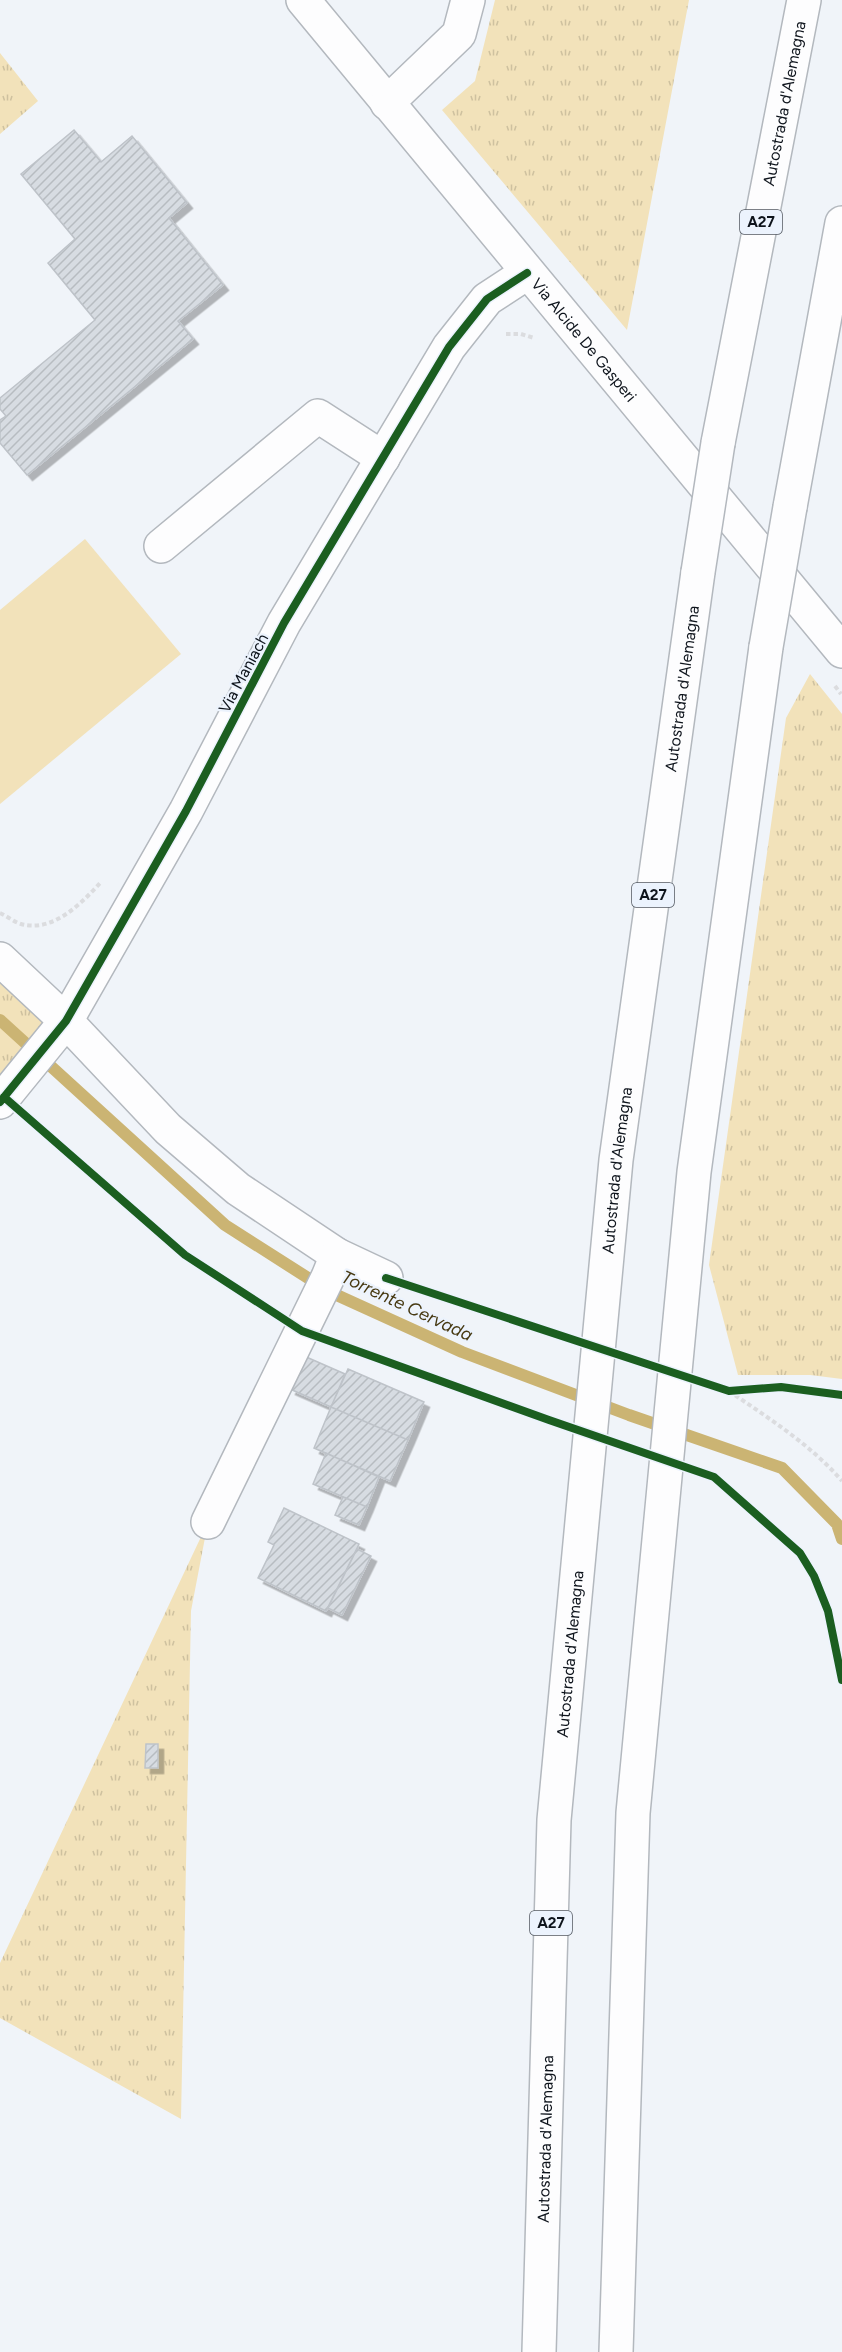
<svg xmlns="http://www.w3.org/2000/svg" width="842" height="2352" font-family="Figtree,sans-serif">
<style>
.grass{fill:url(#grass-tufts)}
.park{fill:#f2e2ba}
.lines{fill:none;stroke-linecap:round;stroke-linejoin:round}
.stream{stroke:#cbb473;stroke-width:12}
.building{fill:url(#building-hatch);stroke:#bec3c9;stroke-width:1.5;filter:url(#shadow)}
.minor-casing{stroke:#b3b8be;stroke-width:36}
.highway-casing{stroke:#b3b8be;stroke-width:36}
.path{stroke:#dbdcdf;stroke-width:4;stroke-dasharray:4.5 3;stroke-linecap:butt}
.minor{stroke:#fdfdfe;stroke-width:33}
.highway{stroke:#fdfdfe;stroke-width:33}
.highway-bridge-casing{stroke:#b3b8be;stroke-width:36;stroke-linecap:butt}
.highway-bridge{stroke:#fdfdfe;stroke-width:33}
.cycleway-casing{stroke:#ecf3fd;stroke-width:11}
.cycleway{stroke:#1b5e20;stroke-width:8}
.labels{text-anchor:middle;stroke-width:4.5;stroke-linejoin:round;paint-order:stroke}
.shield{fill:#ecf3fd;stroke:#515760;stroke-width:1.5}
.shield-label{font-size:15px;font-weight:bold;fill:#0e141c}
.street-label{font-size:16px;fill:#0e141c;stroke:#ecf3fd}
.water-label{font-size:18px;font-style:italic;fill:#473911;stroke:#ecf3fd}
</style>
<defs>
<pattern id="grass-tufts" width="24" height="20" patternUnits="userSpaceOnUse" patternTransform="scale(1.5)"><rect width="24" height="20" fill="#f2e2ba"/><path d="M3 7l-1-3M5 7V3M7 7l1-3M15 17l-1-3M17 17v-4M19 17l1-3" fill="none" stroke="#cec19f"/></pattern>
<pattern id="building-hatch" width="6" height="6" patternUnits="userSpaceOnUse" patternTransform="scale(1.5)"><rect width="6" height="6" fill="#d7dce2"/><path d="M-1 1l2-2M0 6l6-6M5 7l2-2" fill="none" stroke="#b7bcc1"/></pattern>
<filter id="shadow"><feDropShadow dx="5.5" dy="5.5" stdDeviation="0" flood-color="#0004"/></filter>
</defs>
<rect width="100%" height="100%" fill="#f0f4f9"/>
<path class="grass" d="M495 0H689L627 330 442 110 475 81Z
M0 53 38 101 0 134Z
M810 674 842 714V1379L810 1375H738L709 1265 786 718Z
M0 959 66 1021 0 1093Z
M208 1522 191 1611 181 2119 0 2018V1963Z"/>
<path class="park" d="M85 539 181 654 0 804V610Z"/>
<g class="lines">
<path class="stream" d="M0 1020 225 1225 330 1292 462 1352 629 1415 782 1468 837 1524 842 1539"/>
</g>
<path class="building" d="M74 130 101 162 132 136 187 203 169 218 223 285 178 321 193 339 27 475 0 443V420L6 416 0 409V398L95 320 48 263 75 239 21 174Z
M304 1356 345 1374 331 1407 290 1389Z
M348 1369 424 1402 408 1440 331 1407Z
M331 1407 408 1440 390 1481 314 1448Z
M326 1453 379 1477 367 1507 313 1484Z
M343 1497 367 1507 359 1525 335 1515Z
M284 1508 359 1544 326 1611 258 1578 274 1545 268 1542Z
M357 1549 371 1556 342 1615 328 1608Z
M146 1744H158V1768H145Z"/>
<g class="lines">
<g class="minor-casing">
<g id="minor">
<path id="s1" d="M303 0 842 651"/>
<path d="M387 103 459 34 468 0"/>
<path d="M161 546 318 416 383 458"/>
<path d="M0 959 66 1021 168 1129 238 1189 337 1255 386 1278"/>
<path d="M0 1102 66 1021 186 811 284 623 449 347 487 299 527 273"/>
<path d="M208 1522 328 1277 337 1255"/>
</g>
</g>
<g class="highway-casing">
<g id="highway">
<path id="s2" d="M718 443 804 0"/>
<path d="M790 507 842 223"/>
<path id="s3" d="M539 2352 554 1820 616 1160 698 572"/>
<path d="M616 2352 633 1813 694 1172 766 647"/>
</g>
</g>
<path class="path" d="M506 334H521L534 338
M835 686 841 694
M0 913C7 916 14 922 21 924 53 933 82 903 101 882
M729 1391C768 1418 810 1444 842 1481"/>
<use href="#minor" class="minor"/>
<use href="#highway" class="highway"/>
<g class="highway-bridge-casing">
<path id="highway-bridge" d="M698 572 718 443
M766 647 790 507"/>
</g>
<use href="#highway-bridge" class="highway-bridge"/>
<g class="cycleway-casing">
<path id="cycleway" d="M4 1097 185 1255 302 1331 549 1420 714 1477 800 1553 814 1576 828 1611 842 1680
M0 1102 66 1021 186 811 284 623 449 347 487 299 527 273
M386 1278 729 1391 781 1387 842 1395"/>
</g>
<use href="#cycleway" class="cycleway"/>
</g>
<g class="labels">
<g class="shield">
<rect x="740" y="210" width="42" height="24" rx="4.5"/>
<rect x="632" y="883" width="42" height="24" rx="4.5"/>
<rect x="530" y="1911" width="42" height="24" rx="4.5"/>
</g>
<g class="shield-label">
<text x="761" y="227">A27</text>
<text x="653" y="900">A27</text>
<text x="551" y="1928">A27</text>
</g>
<g class="street-label">
<text dy="6" stroke="none"><textPath href="#s2" startOffset="346">Autostrada d'Alemagna</textPath></text>
<text dy="6" stroke="none"><textPath href="#s1" startOffset="441">Via Alcide De Gasperi</textPath></text>
<text transform="translate(243 673) rotate(-62)" y="6">Via Maniach</text>
<text dy="6" stroke="none"><textPath href="#s3" startOffset="1671">Autostrada d'Alemagna</textPath></text>
<text dy="6" stroke="none"><textPath href="#s3" startOffset="1185">Autostrada d'Alemagna</textPath></text>
<text dy="6" stroke="none"><textPath href="#s3" startOffset="699">Autostrada d'Alemagna</textPath></text>
<text dy="6" stroke="none"><textPath href="#s3" startOffset="213">Autostrada d'Alemagna</textPath></text>
</g>
<g class="water-label">
<text transform="translate(407 1306) rotate(25)" y="6">Torrente Cervada</text>
</g>
</g>
</svg>
